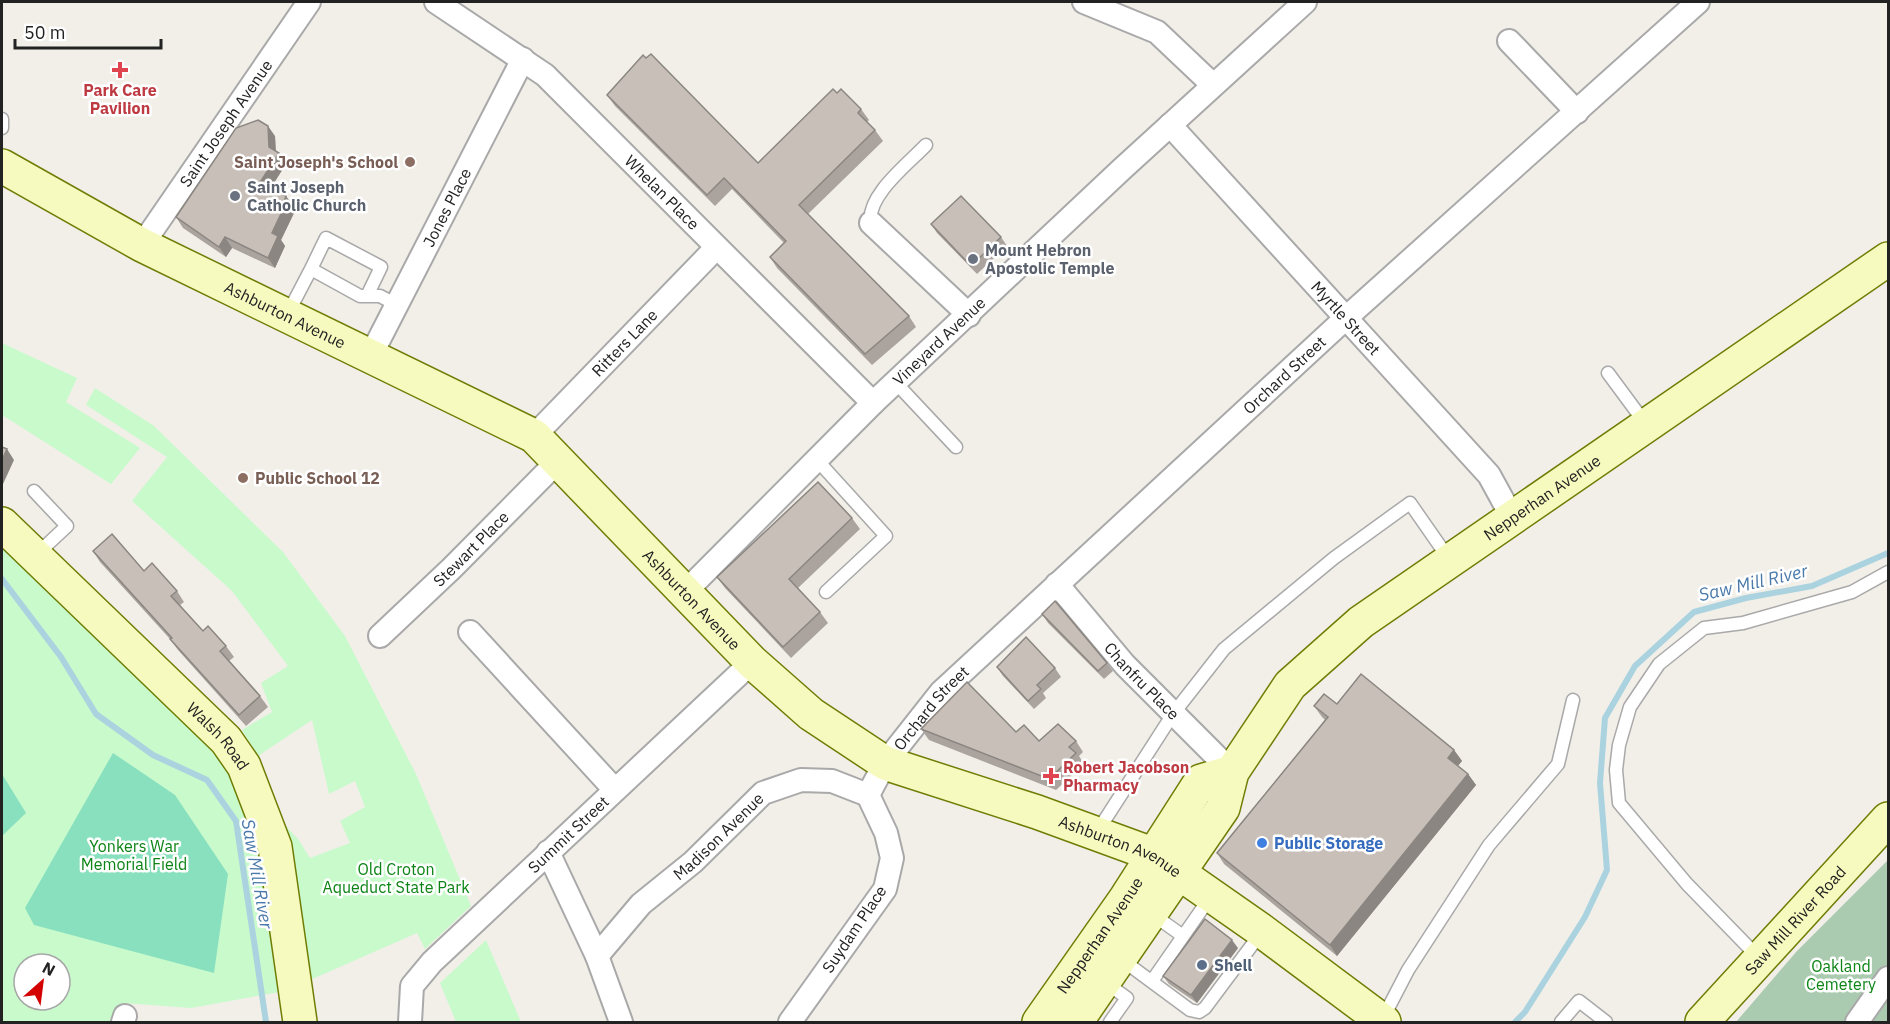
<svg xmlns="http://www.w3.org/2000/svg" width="1890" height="1024" font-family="'IBM Plex Sans',sans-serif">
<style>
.cemetery{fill:#aacbaf}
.park{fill:#c8facc;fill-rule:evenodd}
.pitch{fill:#88e0be}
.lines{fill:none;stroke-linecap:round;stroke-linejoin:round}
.stream{stroke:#aad3df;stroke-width:6}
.lane-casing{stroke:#a9a9a9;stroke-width:15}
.street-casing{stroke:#a9a9a9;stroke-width:26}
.secondary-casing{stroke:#707d05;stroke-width:36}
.lane{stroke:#fff;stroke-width:12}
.street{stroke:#fff;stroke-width:22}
.secondary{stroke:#f7fabf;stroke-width:33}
.wall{fill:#aba49e}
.shaded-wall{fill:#8b8681}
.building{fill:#c7bfb8;stroke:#8b8681;stroke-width:1.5}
.health-dot{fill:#e0444e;stroke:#fff;stroke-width:2}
.education-dot{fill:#8d6e63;stroke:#fff;stroke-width:2}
.worship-dot{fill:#6b7280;stroke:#fff;stroke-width:2}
.shop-dot{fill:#3f7fe0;stroke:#fff;stroke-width:2}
.service-dot{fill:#5c6f8a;stroke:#fff;stroke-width:2}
.labels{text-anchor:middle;stroke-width:5;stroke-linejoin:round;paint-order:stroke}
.health-label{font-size:16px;font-weight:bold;fill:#be3a42;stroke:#fff}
.street-label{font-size:16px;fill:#222;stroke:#fff}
.education-label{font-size:16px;font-weight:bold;fill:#785e54;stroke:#fff;text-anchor:end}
.worship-label{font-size:16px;font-weight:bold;fill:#5b616d;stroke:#fff;text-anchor:start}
.shop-label{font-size:16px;font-weight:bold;fill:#366cbe;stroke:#fff;text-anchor:start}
.park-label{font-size:16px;fill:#0c8416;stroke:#fff}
.service-label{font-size:16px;font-weight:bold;fill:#4e5e75;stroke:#fff;text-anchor:start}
.water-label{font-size:18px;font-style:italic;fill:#4a7aab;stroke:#fff}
</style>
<rect width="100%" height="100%" fill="#f2efe9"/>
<path class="cemetery" d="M1888 860V1022H1736L1797 951Z"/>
<path class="park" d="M2 343 77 378 66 402 140 448 111 484 2 415Z
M95 388 154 426 283 552 345 636 416 774 471 906 425 949 417 933 285 991 191 1008 123 1003 117 1022H2V532L161 692 298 839 310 858 350 843 340 821 365 807 355 781 329 794 312 720 258 756 242 730 272 712 261 683 288 666 232 591 132 501 167 457 86 405ZM24 964H60V1000H24Z
M486 940 521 1022H456L440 983Z"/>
<path class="pitch" d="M113 753 175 795 228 874 214 973 34 925 25 908Z
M2 774 26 813 2 836Z"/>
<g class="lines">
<path class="stream" d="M2 579 61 657 96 714 153 755 207 780 236 821 266 1022
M1515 1022 1525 1012 1585 917 1607 870 1600 783 1605 718 1635 666 1694 612 1746 598 1812 586 1888 553"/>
<g class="lane-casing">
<path id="lane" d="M2 119V128
M871 223C866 196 908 164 926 145
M311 269 326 238 381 267 367 296
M288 313 311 269 360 296H380L397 305
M1608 373 1645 423
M895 382 956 447
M817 460 886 536 826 592
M34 491 67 526 36 555
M1097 832 1173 714 1224 649 1334 558 1410 503 1449 559
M1152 914 1183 936
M1759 958 1687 884 1619 803 1616 770 1619 745 1630 707 1659 664 1704 628 1743 623 1852 592 1888 572
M1121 959 1190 1010 1199 1012 1205 1008 1261 933
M1152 981 1211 896
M1105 982 1127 998 1110 1022
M1382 1020 1408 970 1489 845 1558 764 1573 700
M1561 1022 1579 1001 1606 1022"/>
</g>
<g class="street-casing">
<g id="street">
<path id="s1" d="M436 2 545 75 873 403"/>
<path d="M1084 2 1157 32 1213 85"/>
<path d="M1509 41 1577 112"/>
<path id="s2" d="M1170 125 1489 475 1512 517"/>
<path d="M871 223 969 315"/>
<path id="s3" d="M142 245 309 2"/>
<path id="s4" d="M371 355 523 59"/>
<path id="s5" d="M534 436 716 248"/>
<path id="s6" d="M1057 584 1125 665 1232 772"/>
<path id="s7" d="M685 592 873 403 1122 169 1305 2"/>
<path d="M470 632 615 790"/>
<path id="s8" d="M380 636 452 568 559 460"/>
<path id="s9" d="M868 795 885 763 941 692 1347 317 1698 2"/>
<path d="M548 852 597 956 621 1022"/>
<path id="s10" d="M597 956 641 904 693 862 763 793 801 780 832 781 868 795"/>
<path d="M123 1022 125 1016"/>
<path id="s11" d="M410 1022 412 986 432 962 752 662"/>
<path d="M790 1022 885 889 892 858 886 833 868 795"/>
<path d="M1857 1022 1888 978"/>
</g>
</g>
<g class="secondary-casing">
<g id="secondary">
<path id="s12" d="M2 166 142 245 534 436 752 662 811 714 885 763 1037 812 1152 854 1258 928 1384 1022"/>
<path id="s13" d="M2 524 226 740 244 766 275 847 300 1022"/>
<path id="s14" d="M1039 1022 1126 898 1201 781 1232 772"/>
<path id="s15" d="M1076 1022 1223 808 1232 772 1290 685 1361 622 1888 259"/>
<path id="s16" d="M1702 1022 1888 819"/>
</g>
</g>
<use href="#lane" class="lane"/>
<use href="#street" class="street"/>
<use href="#secondary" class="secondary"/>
</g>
<path class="wall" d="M607 95 758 163 861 109 869 120 867 122 875 130 883 141 808 214 909 316 916 327 872 365 777 268 770 257 784 243 732 189 715 206 615 106Z
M275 136 276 152 286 164 270 189 294 207 292 211 294 213 281 240 285 246 275 268 232 248 226 257 183 228 176 217Z
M931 224 1001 237 1007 246 977 274 937 233Z
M852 518 860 529 798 588 820 612 828 623 791 658 725 588 717 577Z
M93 551 177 591 184 602 180 605 203 631 226 646 234 657 229 661 260 696 268 707 246 726 178 650 170 639 100 562Z
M1042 614 1107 663 1113 671 1104 679 1048 623Z
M997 667 1055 668 1061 677 1043 693 1046 698 1034 709 1003 676Z
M1337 704 1454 750 1462 761 1458 766 1468 774 1476 785 1337 956 1224 864 1217 853 1325 720 1322 717 1314 706Z
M921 729 1016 732 1039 741H1076L1083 752 1079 756 1084 764 1056 790 929 740Z
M1238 948 1197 1003 1169 984 1163 976Z"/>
<path class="shaded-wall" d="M268 126 275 136 276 157 279 153 286 164 267 194 259 184 269 147Z
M286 196 294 207 292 211 294 213 281 240 285 246 275 268 268 258 272 233Z
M225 237 232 248 226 257 219 247Z
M7 449 14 460 3 484 2 482V460Z
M1454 750 1462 761 1455 769 1448 758Z
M1468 774 1476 785 1337 956 1330 945Z
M1232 940 1238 948 1197 1003 1191 995Z"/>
<path class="building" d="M651 54 758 163 833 89 837 93 841 89 861 109 858 113 875 130 799 205 909 316 865 354 770 257 786 241 724 178 707 195 607 95 643 55 646 58Z
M258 120 268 126 269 147 279 153 259 184 286 196 284 202 286 203 272 233 278 236 268 258 225 237 219 247 176 217 236 128Z
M961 196 1001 237 971 266 931 224Z
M2 447 7 449 2 460Z
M818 482 852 518 789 579 820 612 783 647 717 577Z
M112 534 144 571 152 563 177 591 171 596 203 631 208 626 226 646 220 651 260 696 239 715 170 639 172 638 93 551Z
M1055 601 1107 663 1098 671 1042 614Z
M1026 637 1055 668 1037 685 1041 689 1028 701 997 667Z
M1361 674 1454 750 1448 758 1468 774 1330 945 1217 853 1328 717 1314 706 1324 694 1337 704Z
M967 682 1016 732 1024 725 1039 741 1058 724 1076 741 1069 747 1076 753 1049 779 921 729Z
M1205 919 1232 940 1191 995 1163 976Z"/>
<g class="health-dot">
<path d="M117 61h6v6h6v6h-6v6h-6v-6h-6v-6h6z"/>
<path d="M1048 767h6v6h6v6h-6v6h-6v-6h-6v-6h6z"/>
</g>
<g class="education-dot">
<circle cx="410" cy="162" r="6"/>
<circle cx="243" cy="478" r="6"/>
</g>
<g class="worship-dot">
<circle cx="235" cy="196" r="6"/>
<circle cx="973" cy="259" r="6"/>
</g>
<circle class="shop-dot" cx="1262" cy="843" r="6"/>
<circle class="service-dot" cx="1202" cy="965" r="6"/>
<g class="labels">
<g class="health-label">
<text x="120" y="96">Park Care<tspan x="120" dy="18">Pavilion</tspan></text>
<text x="1063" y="773" text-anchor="start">Robert Jacobson<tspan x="1063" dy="18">Pharmacy</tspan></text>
</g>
<g class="street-label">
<text dy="6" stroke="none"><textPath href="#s3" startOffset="148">Saint Joseph Avenue</textPath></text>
<text dy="6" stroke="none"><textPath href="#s1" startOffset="297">Whelan Place</textPath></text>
<text dy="6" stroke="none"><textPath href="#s4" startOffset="166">Jones Place</textPath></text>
<text dy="6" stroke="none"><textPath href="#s12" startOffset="320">Ashburton Avenue</textPath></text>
<text dy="6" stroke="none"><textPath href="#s2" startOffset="261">Myrtle Street</textPath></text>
<text dy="6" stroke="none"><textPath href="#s5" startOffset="130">Ritters Lane</textPath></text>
<text dy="6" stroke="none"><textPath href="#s7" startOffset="357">Vineyard Avenue</textPath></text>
<text dy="6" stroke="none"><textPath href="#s9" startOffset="594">Orchard Street</textPath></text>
<text dy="6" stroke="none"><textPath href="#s15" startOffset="716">Nepperhan Avenue</textPath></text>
<text dy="6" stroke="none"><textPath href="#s8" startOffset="126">Stewart Place</textPath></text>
<text dy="6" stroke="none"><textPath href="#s12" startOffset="824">Ashburton Avenue</textPath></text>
<text dy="6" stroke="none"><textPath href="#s6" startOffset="129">Chanfru Place</textPath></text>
<text dy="6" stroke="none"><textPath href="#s9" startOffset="108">Orchard Street</textPath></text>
<text dy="6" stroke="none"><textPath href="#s13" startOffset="303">Walsh Road</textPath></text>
<text dy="6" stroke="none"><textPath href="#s11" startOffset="254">Summit Street</textPath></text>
<text dy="6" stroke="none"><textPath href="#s10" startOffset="171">Madison Avenue</textPath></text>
<text dy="6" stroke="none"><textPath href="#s12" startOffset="1328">Ashburton Avenue</textPath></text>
<text dy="6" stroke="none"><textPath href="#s16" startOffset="138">Saw Mill River Road</textPath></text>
<text transform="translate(854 929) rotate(-56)" y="6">Suydam Place</text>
<text dy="6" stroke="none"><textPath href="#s14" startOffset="106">Nepperhan Avenue</textPath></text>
</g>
<g class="education-label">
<text x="398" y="168">Saint Joseph's School</text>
<text x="255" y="484" text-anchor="start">Public School 12</text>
</g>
<g class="worship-label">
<text x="247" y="193">Saint Joseph<tspan x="247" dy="18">Catholic Church</tspan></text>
<text x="985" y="256">Mount Hebron<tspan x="985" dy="18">Apostolic Temple</tspan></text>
</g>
<g class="shop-label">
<text x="1274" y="849">Public Storage</text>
</g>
<g class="park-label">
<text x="134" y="852">Yonkers War<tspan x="134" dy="18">Memorial Field</tspan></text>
<text x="396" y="875">Old Croton<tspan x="396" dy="18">Aqueduct State Park</tspan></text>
<text x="1841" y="972">Oakland<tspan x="1841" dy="18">Cemetery</tspan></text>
</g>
<g class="service-label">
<text x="1214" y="971">Shell</text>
</g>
<g class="water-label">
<text transform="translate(1753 583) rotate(-13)" y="6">Saw Mill River</text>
<text transform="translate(257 874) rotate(80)" y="6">Saw Mill River</text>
</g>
</g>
<rect width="1890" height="1024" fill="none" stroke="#222222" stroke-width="6"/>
<g transform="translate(42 982) rotate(28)"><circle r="28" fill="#ffffff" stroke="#a7a7a7" stroke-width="1.5"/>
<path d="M0-4.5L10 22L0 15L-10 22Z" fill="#d40000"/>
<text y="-9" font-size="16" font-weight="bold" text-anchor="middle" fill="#222222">N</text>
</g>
<path d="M15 39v9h146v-9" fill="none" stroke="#222222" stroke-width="3"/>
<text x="24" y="39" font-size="18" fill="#222222" stroke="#ffffff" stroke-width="4.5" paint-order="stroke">50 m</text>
</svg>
